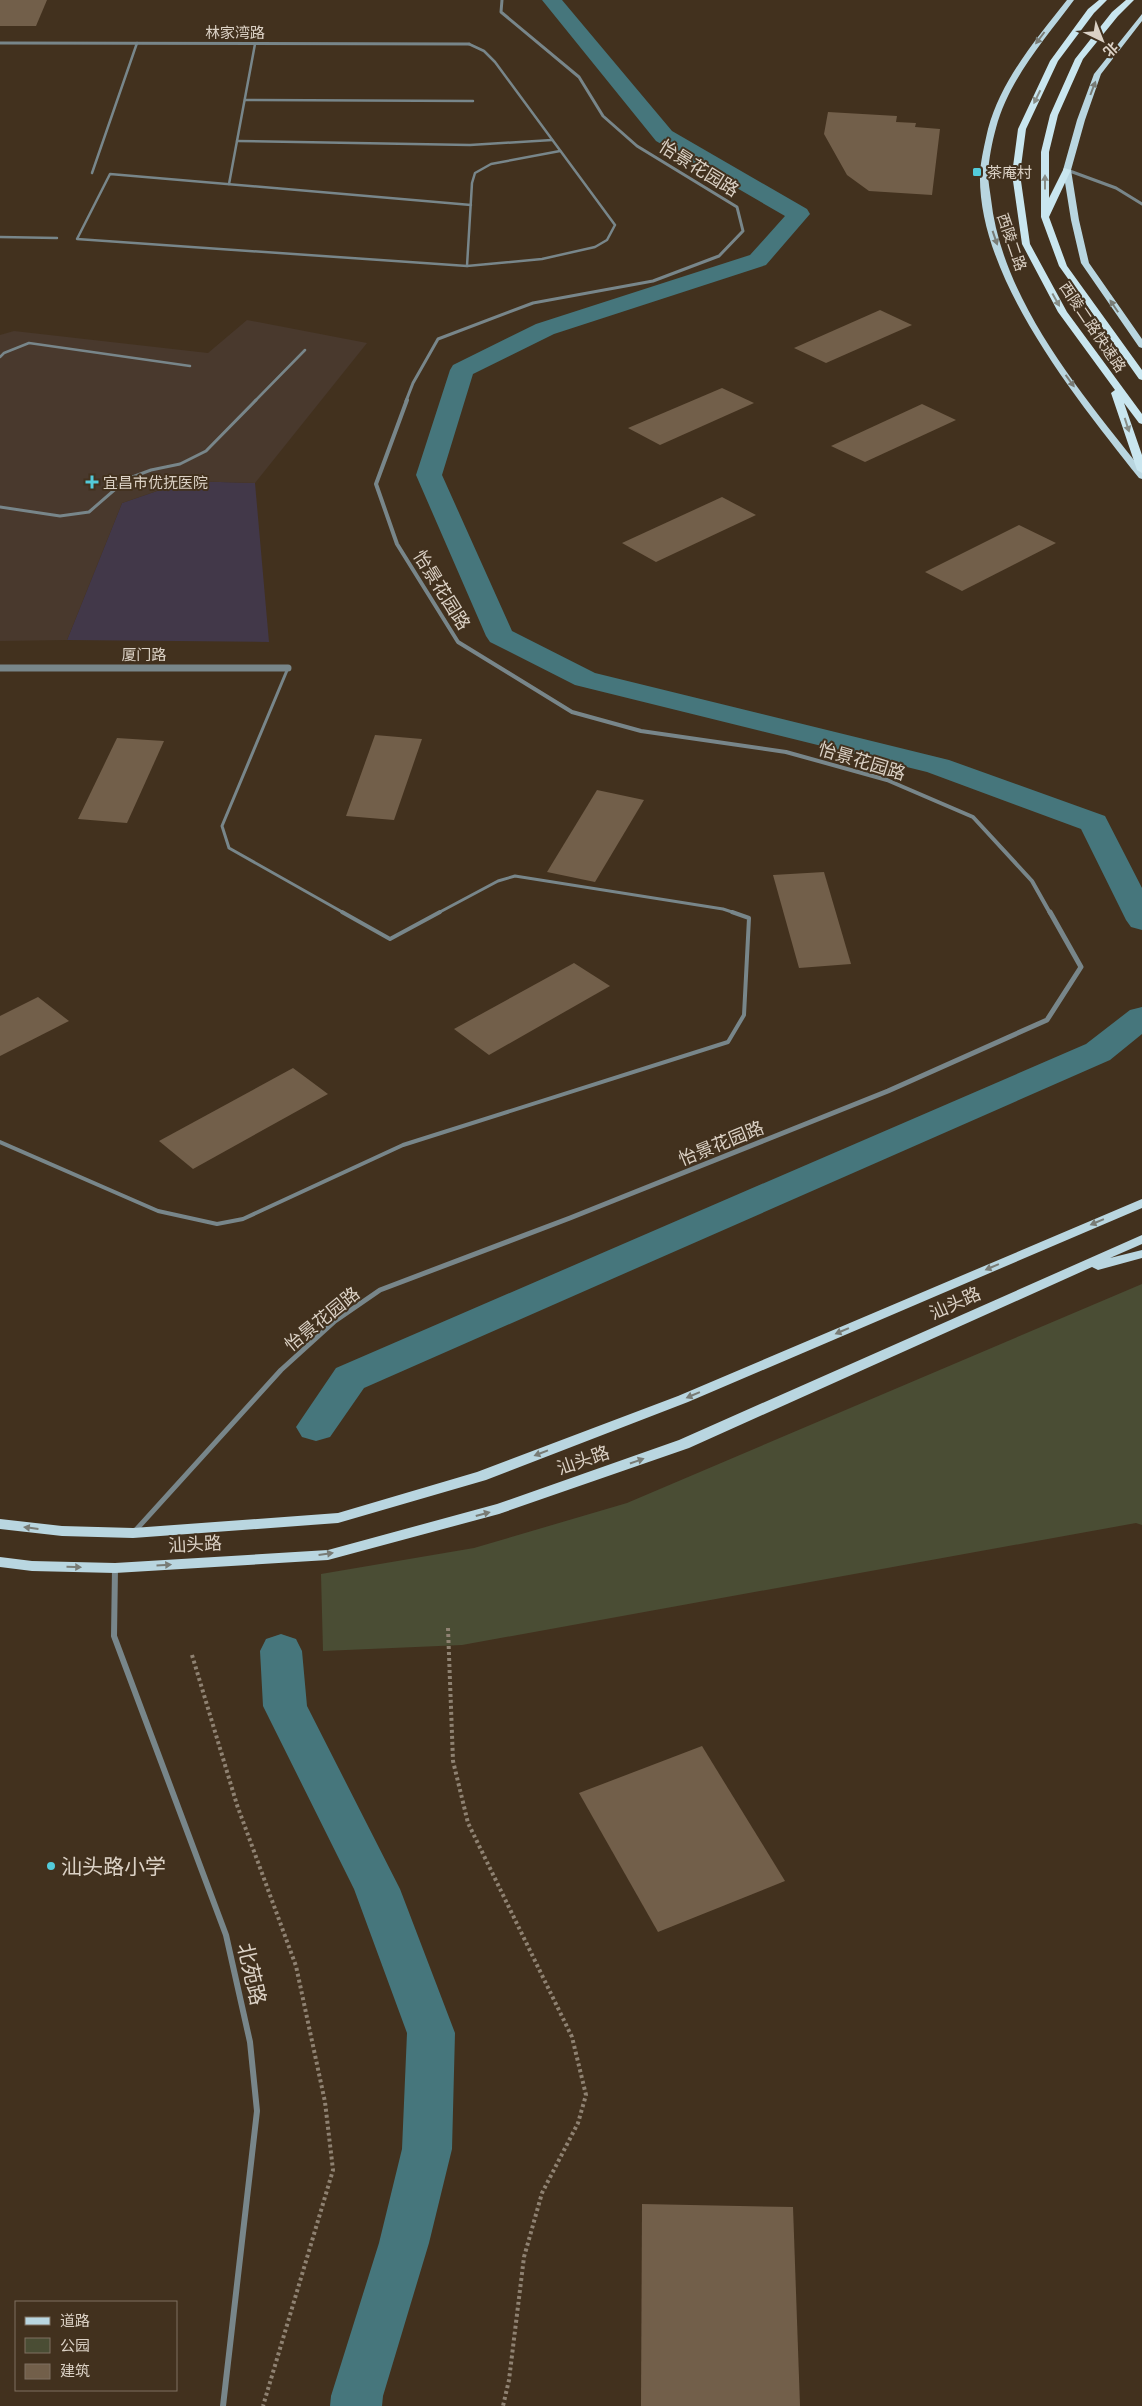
<svg xmlns="http://www.w3.org/2000/svg" width="1142" height="2406" viewBox="0 0 1142 2406" font-family="Merriweather,'Noto Sans SC',serif">
<style>
.commercial{fill:#423849}
.medical{fill:#49392d}
.green{fill:#4a4d34}
.lines{fill:none;stroke-linecap:round;stroke-linejoin:round}
.canal{fill:#46767c;fill-rule:evenodd}
.building{fill:#725f4a}
.path{stroke:#8f8272;stroke-width:4;stroke-dasharray:3 3;stroke-linecap:butt}
.service-far2{stroke:#78868a;stroke-width:2.5}
.service-far1{stroke:#78868a;stroke-width:3}
.service{stroke:#78868a;stroke-width:4}
.minor-far3{stroke:#78868a;stroke-width:3}
.minor-far2{stroke:#78868a;stroke-width:4}
.minor-far1{stroke:#78868a;stroke-width:5}
.minor{stroke:#78868a;stroke-width:6}
.tertiary{stroke:#78868a;stroke-width:7}
.primary{fill:#b9d6e0;fill-rule:evenodd}
.trunk{fill:#c9e6ef;fill-rule:evenodd}
.oneway{fill:#787b75}
.oneway2{fill:#868c86}
.poi-dot{fill:#53cbda;stroke:#42311e;stroke-width:2}
.labels{text-anchor:middle;dominant-baseline:central;stroke-width:4;stroke-linejoin:round;paint-order:stroke}
.far-street-label{font-size:15px;fill:#dbd1c5;stroke:#42311e}
.far-poi-label{font-size:15px;fill:#dbd1c5;stroke:#42311e;text-anchor:start}
.street-label{font-size:18px;fill:#dbd1c5;stroke:#42311e}
.near-poi-label{font-size:21px;fill:#dbd1c5;stroke:#42311e;text-anchor:start}
.near-street-label{font-size:21px;fill:#dbd1c5;stroke:#42311e}
</style>
<rect width="100%" height="100%" fill="#42311e"/>
<polygon class="commercial" points="186,481 255,483 269,642 67,640 122,503"/>
<polygon class="medical" points="247,320 367,343 255,483 186,481 122,503 67,640 0,641 0,335 14,331 208,353"/>
<polygon class="green" points="1142,1284 1142,1525 1136,1523 462,1645 323,1651 321,1574 474,1548 627,1503"/>
<g class="lines">
<g class="canal">
<polygon points="542,0 562,0 672,131 807,209 810,214 766,265 554,334 473,374 442,475 512,631 595,673 949,760 1105,816 1142,888 1142,930 1131,927 1126,920 1081,829 927,772 575,685 490,642 486,636 416,475 450,370 453,365 536,324 750,255 785,216 656,141"/>
<polygon points="1142,1007 1142,1034 1110,1060 364,1388 330,1437 316,1441 302,1437 296,1427 336,1368 1086,1044 1130,1010"/>
<polygon points="281,1634 296,1639 302,1651 307,1706 400,1889 455,2033 452,2149 429,2243 383,2396 382,2406 330,2406 331,2396 379,2243 402,2149 407,2033 354,1889 263,1706 260,1651 266,1639"/>
</g>
</g>
<g class="building">
<polygon points="0,0 47,0 36,26 0,26"/>
<polygon points="828,112 897,116 896,122 916,123 915,127 940,129 932,195 869,191 847,175 824,134"/>
<polygon points="880,310 912,325 826,363 794,348"/>
<polygon points="722,388 754,403 660,445 628,428"/>
<polygon points="922,404 956,420 865,462 831,446"/>
<polygon points="722,497 756,515 656,562 622,543"/>
<polygon points="1019,525 1056,543 962,591 925,572"/>
<polygon points="375,735 422,739 394,820 346,816"/>
<polygon points="117,738 164,741 127,823 78,819"/>
<polygon points="597,790 644,800 595,882 547,872"/>
<polygon points="824,872 851,964 799,968 773,875"/>
<polygon points="574,963 610,986 489,1055 454,1029"/>
<polygon points="38,997 69,1021 0,1056 0,1016"/>
<polygon points="293,1068 328,1094 193,1169 159,1141"/>
<polygon points="702,1746 785,1881 658,1932 579,1793"/>
<polygon points="642,2204 793,2207 800,2406 641,2406"/>
</g>
<g class="lines">
<g class="path">
<polyline points="448,1628 453,1761 468,1823 572,2037 586,2095 578,2123 542,2193 524,2257 509,2380 503,2406"/>
<polyline points="192,1655 237,1805 296,1966 325,2102 333,2170 263,2406"/>
</g>
<g class="service-far2">
<polyline points="469,44 484,51 495,62 615,225 607,240 595,247 542,259 467,266 77,239 110,174 471,205"/>
<polyline points="245,100 473,101"/>
<polyline points="237,141 470,145 552,140"/>
<polyline points="92,173 137,43"/>
<polyline points="229,184 255,44"/>
<polyline points="0,237 57,238"/>
<polyline points="467,266 472,183 475,173 491,164 560,151"/>
<polyline points="0,357 4,353 29,343 190,366"/>
<polyline points="255,401 305,350"/>
</g>
<g class="service-far1">
<polyline points="0,507 60,516 89,512 127,479 151,470 180,464 206,451 256,400"/>
<polyline points="288,668 222,826 229,848 344,913"/>
<polyline points="438,913 498,881 515,876 723,909 735,913"/>
</g>
<g class="service">
<polyline points="342,912 390,939 440,912"/>
<polyline points="0,1142 158,1211 217,1224 243,1219 403,1145 728,1042 744,1015 749,918 732,912"/>
</g>
<g class="minor-far3">
<polyline points="0,43 469,44"/>
<polyline points="1067,170 1116,188 1142,204"/>
<polyline points="406,401 413,383 438,339 533,303 653,281 719,256 743,231 737,207 637,146 603,116 579,77 501,12 502,0"/>
</g>
<polyline class="minor-far2" points="407,400 376,484 397,544 458,642 572,712 641,731 786,752 887,780 973,817 1032,881 1050,913"/>
<polyline class="minor-far1" points="134,1532 281,1370 335,1321 380,1290 570,1218 888,1091 1047,1020 1081,967 1050,912"/>
<polyline class="minor" points="115,1568 114,1636 226,1935 250,2042 257,2111 223,2406"/>
<polyline class="tertiary" points="0,668 288,668"/>
<g class="primary">
<path d="M1067,0H1074C1045,39 1009,79 996,128C992,142 989,159 988,173C988,181 990,191 991,199C1002,300 1081,393 1142,470V479L1139,478C1077,399 977,278 980,173C981,159 985,142 988,129C1001,80 1037,38 1067,0Z"/>
<polygon points="1142,14 1142,21 1101,74 1085,120 1071,170 1079,220 1089,263 1142,339 1142,348 1139,347 1081,263 1071,220 1063,170 1077,120 1094,74"/>
<polygon points="1142,1199 1142,1208 688,1402 486,1480 338,1523 133,1538 62,1536 0,1529 0,1519 62,1526 133,1528 338,1513 477,1472 678,1396"/>
<polygon points="1142,1235 1142,1244 1110,1258 1142,1250 1142,1258 1098,1270 1092,1267 689,1448 499,1514 328,1560 115,1573 32,1571 0,1567 0,1557 32,1561 115,1563 328,1550 497,1504 679,1440"/>
</g>
<g class="trunk">
<polygon points="1099,0 1107,0 1094,13 1058,61 1026,129 1020,174 1030,244 1067,312 1142,414 1142,424 1139,423 1124,403 1142,455 1142,473 1137,470 1111,393 1115,390 1058,312 1022,244 1012,174 1018,129 1050,61 1088,9"/>
<polygon points="1126,0 1134,0 1118,16 1083,59 1058,115 1049,152 1049,198 1064,168 1071,170 1049,217 1067,266 1142,370 1142,380 1139,379 1059,266 1041,217 1041,152 1050,115 1075,59 1112,12"/>
</g>
</g>
<defs><path id="oneway-solid" d="M-6-.8H1V-3.2L6.5 0L1 3.2V.8H-6Z" transform="scale(1.25)"/></defs>
<g class="oneway">
<use href="#oneway-solid" transform="translate(1040 38) rotate(127)"/>
<use href="#oneway-solid" transform="translate(1093 88) rotate(-69)"/>
<use href="#oneway-solid" transform="translate(995 238) rotate(71)"/>
<use href="#oneway-solid" transform="translate(1114 306) rotate(-124)"/>
<use href="#oneway-solid" transform="translate(1070 381) rotate(54)"/>
<use href="#oneway-solid" transform="translate(1097 1222) rotate(157)"/>
<use href="#oneway-solid" transform="translate(992 1267) rotate(157)"/>
<use href="#oneway-solid" transform="translate(842 1331) rotate(157)"/>
<use href="#oneway-solid" transform="translate(693 1395) rotate(157)"/>
<use href="#oneway-solid" transform="translate(541 1453) rotate(159)"/>
<use href="#oneway-solid" transform="translate(637 1461) rotate(-19)"/>
<use href="#oneway-solid" transform="translate(483 1514) rotate(-15)"/>
<use href="#oneway-solid" transform="translate(31 1528) rotate(-173)"/>
<use href="#oneway-solid" transform="translate(326 1554) rotate(-8)"/>
<use href="#oneway-solid" transform="translate(164 1565) rotate(-3)"/>
<use href="#oneway-solid" transform="translate(74 1567) rotate(1)"/>
</g>
<g class="oneway2">
<use href="#oneway-solid" transform="translate(1037 97) rotate(116)"/>
<use href="#oneway-solid" transform="translate(1045 182) rotate(-90)"/>
<use href="#oneway-solid" transform="translate(1056 300) rotate(61)"/>
<use href="#oneway-solid" transform="translate(1127 425) rotate(72)"/>
</g>
<g class="poi-dot">
<rect x="972" y="167" width="10" height="10" rx="2.5"/>
<path d="M89.5 474.5h5v5h5v5h-5v5h-5v-5h-5v-5h5z"/>
<circle cx="51" cy="1866" r="5"/>
</g>
<g class="labels">
<g class="far-street-label">
<text x="235" y="32">林家湾路</text>
<text transform="translate(1012 242) rotate(71)">西陵二路</text>
<text transform="translate(1093 327) rotate(56)">西陵二路快速路</text>
<text x="144" y="654">厦门路</text>
</g>
<g class="far-poi-label">
<text x="987" y="172">茶庵村</text>
<text x="103" y="482">宜昌市优抚医院</text>
</g>
<g class="street-label">
<text transform="translate(699 168) rotate(32)">怡景花园路</text>
<text transform="translate(442 590) rotate(58)">怡景花园路</text>
<text transform="translate(862 761) rotate(17)">怡景花园路</text>
<text transform="translate(721 1143) rotate(-22)">怡景花园路</text>
<text transform="translate(955 1303) rotate(-24)">汕头路</text>
<text transform="translate(322 1319) rotate(-39)">怡景花园路</text>
<text transform="translate(583 1460) rotate(-19)">汕头路</text>
<text transform="translate(195 1544) rotate(-3)">汕头路</text>
</g>
<g class="near-poi-label">
<text x="61" y="1866">汕头路小学</text>
</g>
<g class="near-street-label">
<text transform="translate(252 1974) rotate(77)">北苑路</text>
</g>
</g>
<rect x="15" y="2301" width="162" height="90" fill="#42311e" stroke="#7f7161"/>
<rect x="25" y="2317" width="25" height="8" fill="#b9d6e0" stroke="#7f7161"/>
<text x="60" y="2326" font-size="15" fill="#dbd1c5">道路</text>
<rect x="25" y="2338" width="25" height="15" fill="#4a4d34" stroke="#7f7161"/>
<text x="60" y="2351" font-size="15" fill="#dbd1c5">公园</text>
<rect x="25" y="2364" width="25" height="15" fill="#725f4a" stroke="#7f7161"/>
<text x="60" y="2376" font-size="15" fill="#dbd1c5">建筑</text>
<g transform="translate(1102 40) rotate(137)" stroke="#42311e" stroke-width="4" paint-order="stroke">
<path d="M0-4L9 19L0 12L-9 19Z" fill="#dbd1c5"/>
<text y="-8" font-size="14" font-weight="bold" text-anchor="middle" fill="#dbd1c5">北</text>
</g>
</svg>
